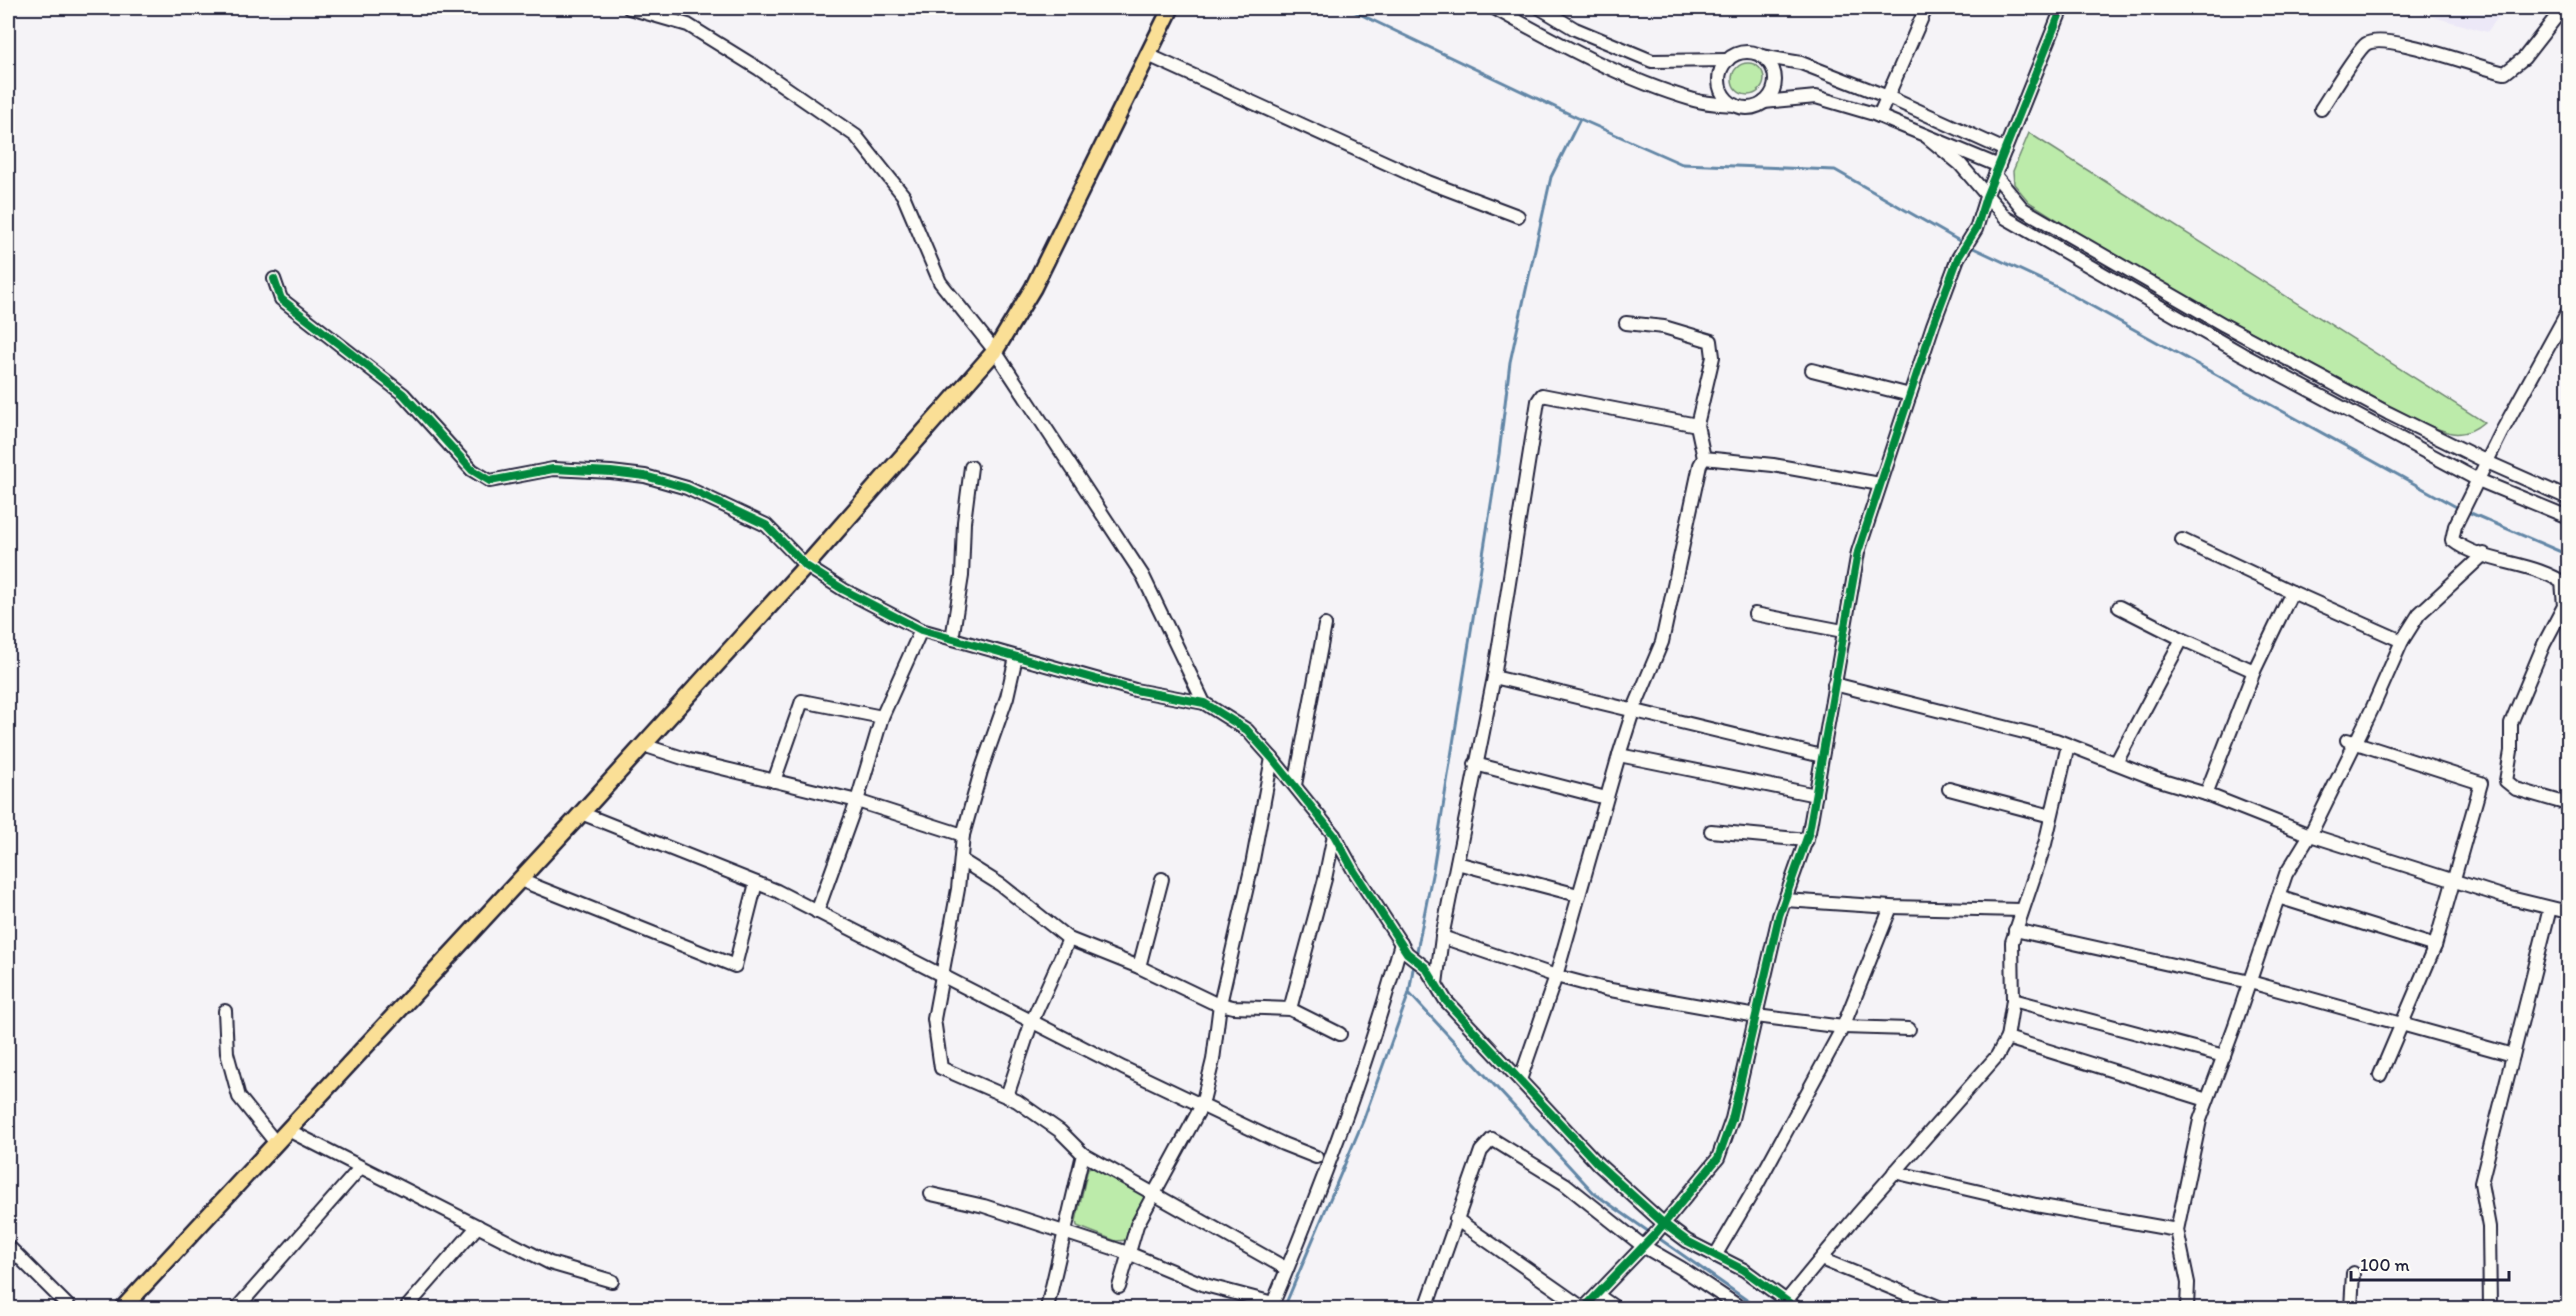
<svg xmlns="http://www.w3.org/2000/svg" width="2576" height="1316" viewBox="0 0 2576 1316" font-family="Itim,sans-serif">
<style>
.built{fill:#ece8f7}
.green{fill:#bcebaa;stroke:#6f8672;stroke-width:1.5}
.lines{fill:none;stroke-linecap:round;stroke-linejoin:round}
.stream{stroke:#6286a6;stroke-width:3}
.minor-casing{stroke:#22223b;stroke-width:16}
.major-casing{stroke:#22223b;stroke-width:20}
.minor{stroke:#fdfcf7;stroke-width:12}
.major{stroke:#fadf96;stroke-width:15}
.cycleway-casing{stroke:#fdfcf7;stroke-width:11}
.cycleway{stroke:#00873e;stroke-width:8}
</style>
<rect width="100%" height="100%" fill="#f5f3f7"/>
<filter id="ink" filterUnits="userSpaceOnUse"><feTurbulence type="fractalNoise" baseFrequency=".0167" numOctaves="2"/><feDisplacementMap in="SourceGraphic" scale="12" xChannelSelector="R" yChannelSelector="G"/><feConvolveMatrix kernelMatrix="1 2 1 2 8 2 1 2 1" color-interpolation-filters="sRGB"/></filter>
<g filter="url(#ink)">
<polygon class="built" points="2402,8 2505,8 2487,32"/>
<g class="green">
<circle cx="1748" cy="79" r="16"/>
<path d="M2029,133L2484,422C2461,442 2446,432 2420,422L2143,274L2029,202L2014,184L2013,171Z"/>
<polygon points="1094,1166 1146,1193 1128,1240 1116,1241 1077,1226 1076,1221 1088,1168"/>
</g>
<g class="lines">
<g class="stream">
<polyline points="1347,8 1580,119 1682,164 1835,170 1963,243"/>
<polyline points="1969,246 2057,287 2460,509"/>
<polyline points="2466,511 2568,555"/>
<polyline points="1416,956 1433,870 1499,454 1510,362 1551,177 1580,119"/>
<polyline points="1409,993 1595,1194 1652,1234"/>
<polyline points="1657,1237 1758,1308"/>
<polyline points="1284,1308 1363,1121 1409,993 1414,963"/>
</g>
<defs>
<g id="minor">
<polyline points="629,8 688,25 759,69 856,136 903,195 940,282 995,351 1143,576 1204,703"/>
<path d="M1494,8C1557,43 1624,80 1694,100C1707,104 1721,104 1735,105"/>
<polyline points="1540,8 1575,29 1652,61 1728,60"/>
<circle cx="1747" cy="80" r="28"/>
<polyline points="1148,55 1428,182 1518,216"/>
<polyline points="1761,56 1801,63 1888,97 2005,150"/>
<polyline points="1764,102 1816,97 1874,114 1999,166"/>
<path d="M2321,109C2329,97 2358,49 2366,44C2386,31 2477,68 2505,73L2524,58L2563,8"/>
<polyline points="1879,116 1926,8"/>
<polyline points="1926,136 1960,164 2006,218 2242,354 2478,480 2568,517"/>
<polyline points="1995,175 2023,209 2224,325 2388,413 2487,462 2568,498"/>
<polyline points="274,279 281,299 403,394 472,470 490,481 553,469 611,472 645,476 687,488 766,525 806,566 844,590 921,630 1135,690 1204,703 1247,730 1272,758 1334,835 1354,871 1407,953 1426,968 1446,1001 1598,1164 1663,1223 1687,1241 1744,1270 1796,1308"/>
<path d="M2568,311L2501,433L2455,526L2452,540C2484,565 2534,560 2568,586"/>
<polyline points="1812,370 1910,395"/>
<polyline points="1697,425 1542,395 1538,401 1494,677 1822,756"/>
<polyline points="1704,458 1773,465 1880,484"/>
<polyline points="2182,540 2292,592 2254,671 2206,794"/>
<polyline points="2562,581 2564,606 2544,644 2511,723 2511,751 2506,781 2516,789 2568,804"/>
<polyline points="2292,592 2402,641 2419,614 2484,554"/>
<polyline points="2119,607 2182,639 2254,671"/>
<polyline points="1755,614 1843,631"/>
<polyline points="952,639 962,576 964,522 971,467"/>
<polyline points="1016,657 1007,697 981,771 963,835 958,889 934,1019 941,1068 1017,1101 1060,1131 1083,1154 1287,1269"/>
<polyline points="1834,684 2056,740 2156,779 2206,794 2310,835 2502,896 2568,912"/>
<polyline points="2347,740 2481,783 2435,946 2380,1075"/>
<polyline points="643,745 689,760 857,801 963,835"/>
<polyline points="1619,755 1816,795"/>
<polyline points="2116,763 2182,639"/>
<polyline points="1475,764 1606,798"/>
<polyline points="774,781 802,701 882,717"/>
<polyline points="1295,785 1325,625"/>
<polyline points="1949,789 2051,816"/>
<polyline points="581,813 777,891 1123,1068 1283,1144 1316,1157"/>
<polyline points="1711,831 1807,840"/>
<polyline points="961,860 1001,885 1069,939 1139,967 1212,1002 1233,1007 1290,1009 1340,1034"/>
<polyline points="1457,863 1578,895"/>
<polyline points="520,880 735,966 756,883"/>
<polyline points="2278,897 2435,946"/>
<polyline points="1785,900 1891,907 2021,910"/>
<polyline points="817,912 857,801 882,717 921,630"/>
<polyline points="2015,930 2250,982 2513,1055"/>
<polyline points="1442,937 1556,976 1605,989 1756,1016 1843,1027 1909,1029"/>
<polyline points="1139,967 1162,879"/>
<polyline points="1436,984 1442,937 1494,677"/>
<polyline points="2013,1000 2224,1056"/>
<polyline points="1290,1009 1325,879 1334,835"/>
<polyline points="225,1011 227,1053 239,1097 276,1143"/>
<polyline points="2007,1038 2207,1100"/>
<polyline points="1520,1080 1556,976 1619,755 1633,711 1662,642 1700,465 1704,458 1697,425 1713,357 1711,341 1664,327 1626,323"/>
<polyline points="1007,1096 1032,1021 1069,939"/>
<polyline points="288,1130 550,1263 612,1281"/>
<polyline points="1894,1172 2036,1205 2177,1230"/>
<polyline points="931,1194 984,1206 1128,1253 1205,1285 1273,1303"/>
<polyline points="1456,1219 1583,1308"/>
<polyline points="8,1246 70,1308"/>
<polyline points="1715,1256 1758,1183 1843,1027 1891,907"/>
<polyline points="1821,1259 1941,1308"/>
<polyline points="1119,1287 1137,1225 1202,1105 1213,1060 1220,1004 1252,865 1272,758"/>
<polyline points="1597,1295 1616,1308"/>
<polyline points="1786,1301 1857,1215 1997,1056 2007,1038 2013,1000 2012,942 2045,844 2068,745"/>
<polyline points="237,1308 360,1168"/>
<polyline points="406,1308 478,1226"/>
<polyline points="1047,1308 1083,1154"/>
<path d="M1271,1308C1321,1189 1367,1068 1401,943"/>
<polyline points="1426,1308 1481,1151 1492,1139 1565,1184 1643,1246 1681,1268 1741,1308"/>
<polyline points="1584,1308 1656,1233 1718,1158 1732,1119 1779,916 1809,832 1858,552 1933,325 1958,258 1976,229 1986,197 2062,8"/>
<polyline points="2187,1308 2188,1283 2177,1230 2200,1120 2235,1025 2286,874 2310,835 2372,709 2402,641"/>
<polyline points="2351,1308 2353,1273"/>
<polyline points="2490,1308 2489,1227 2481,1183 2550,908"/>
</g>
<polyline id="major" points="123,1308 577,818 806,566 995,351 1033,288 1171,8"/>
</defs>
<use href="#minor" class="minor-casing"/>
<use href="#major" class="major-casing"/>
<use href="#minor" class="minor"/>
<use href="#major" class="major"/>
<defs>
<g id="cycleway">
<polyline points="274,279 281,299 403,394 472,470 490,481 553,469 611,472 645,476 687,488 766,525 806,566 844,590 921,630 1135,690 1204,703 1247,730 1272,758 1334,835 1354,871 1407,953 1426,968 1446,1001 1598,1164 1663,1223 1687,1241 1744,1270 1796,1308"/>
<polyline points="1584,1308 1656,1233 1718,1158 1732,1119 1779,916 1809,832 1858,552 1933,325 1958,258 1976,229 1986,197 2062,8"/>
</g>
</defs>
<use href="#cycleway" class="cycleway-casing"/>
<use href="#cycleway" class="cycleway"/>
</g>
</g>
<rect width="2576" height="1316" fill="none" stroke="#fdfcf7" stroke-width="30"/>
<rect x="15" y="15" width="2546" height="1286" fill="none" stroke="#22223b" stroke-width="2" filter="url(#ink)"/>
<path d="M2351 1271v9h158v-9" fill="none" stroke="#22223b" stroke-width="3"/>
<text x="2360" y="1271" font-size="18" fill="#22223b" stroke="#fdfcf7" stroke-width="4.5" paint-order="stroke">100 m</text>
</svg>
